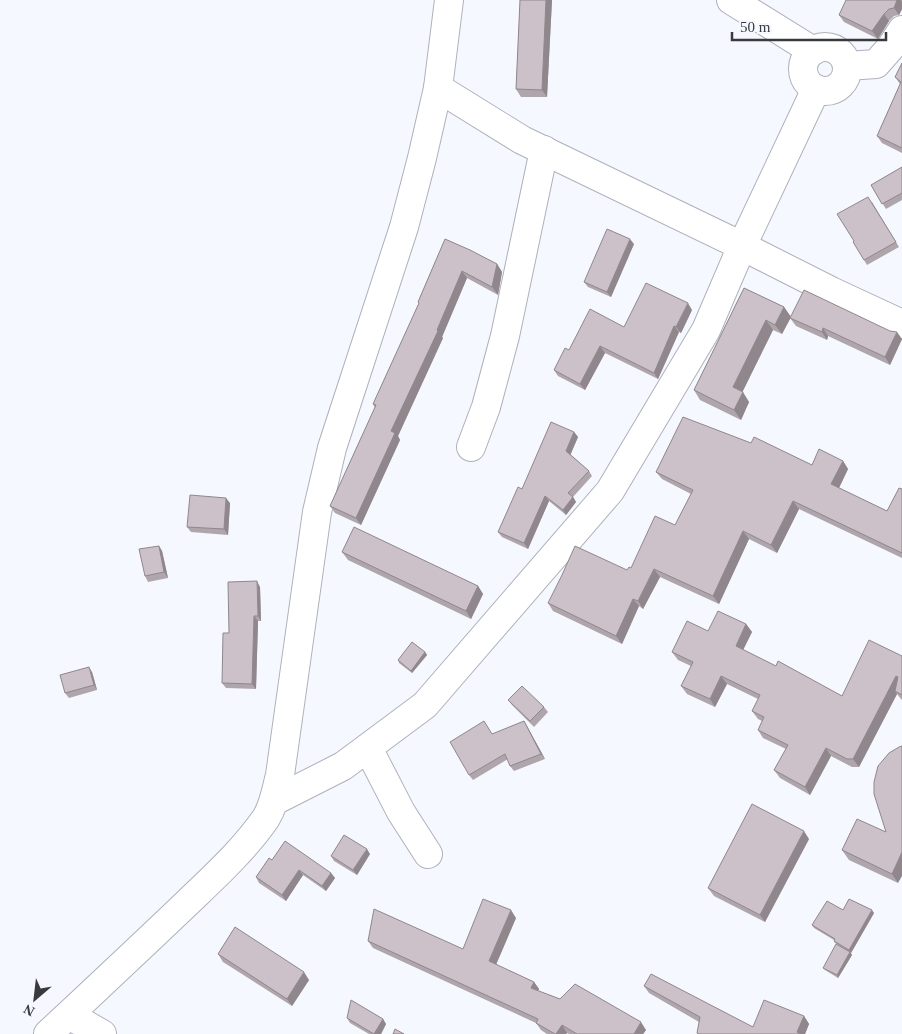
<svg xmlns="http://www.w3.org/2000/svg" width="902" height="1034" viewBox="0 0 902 1034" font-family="'Times New Roman',serif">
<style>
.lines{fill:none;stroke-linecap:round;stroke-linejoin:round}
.minor-casing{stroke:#adb1bb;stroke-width:30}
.minor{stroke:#fff;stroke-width:28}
.wall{fill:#afa6ac}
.shaded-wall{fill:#8f878c}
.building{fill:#ccc1c8;stroke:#8f878c}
</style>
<rect width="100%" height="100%" fill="#f6f8ff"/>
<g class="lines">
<defs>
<g id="minor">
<polyline points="731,0 813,51"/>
<circle cx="825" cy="69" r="22"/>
<polyline points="847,66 876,64 891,47 902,30"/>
<polyline points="816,89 742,246 831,291 902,324"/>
<polyline points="471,447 486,407 505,336 544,150"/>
<polyline points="368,748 401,812 428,854"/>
<polyline points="274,801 343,766 425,705 610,491 706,330 742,246 522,140 438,88"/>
<polyline points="69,1015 102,1034"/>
<path d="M48,1034C94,991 140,948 186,904C214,877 244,850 266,818C274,805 276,790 280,775L317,512L332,448L404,227L422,158L438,88L449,0"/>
</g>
</defs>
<use href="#minor" class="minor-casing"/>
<use href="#minor" class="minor"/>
</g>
<g class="wall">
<polygon points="520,0 552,0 547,97 521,97 516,89"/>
<polygon points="846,0 902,0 902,9 899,15 894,16 889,21 878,39 844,22 839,15"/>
<polygon points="902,63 902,153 882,143 877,136 900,84 895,77"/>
<polygon points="902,167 902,200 886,209 871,185"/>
<polygon points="872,202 899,247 867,265 864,260 854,241"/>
<polygon points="445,239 497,264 502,272 498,295 467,278 442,337 443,338 398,436 400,440 361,525 335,513 330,506 375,408 373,404 419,304 418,302"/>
<polygon points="634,244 611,297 588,287 584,282"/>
<polygon points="744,288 784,307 791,317 782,334 773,330 742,392 749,402 741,420 700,400 694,390"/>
<polygon points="692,310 681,333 679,332 658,379 605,353 585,390 558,376 554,370 569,350 624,327"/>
<polygon points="790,318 902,339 890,365 828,336 827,340 796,326"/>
<polygon points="574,432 578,437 570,454 589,471 592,476 573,497 576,502 566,515 549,501 528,549 502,537 498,532 522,489"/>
<polygon points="751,443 812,465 843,461 848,469 839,488 887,511 902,489 902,558 799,509 777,553 749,539 719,604 660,577 643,609 639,606 622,644 553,611 548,603 631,568 675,525 691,494 662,479 656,472"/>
<polygon points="230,503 228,535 191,532 187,527"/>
<polygon points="159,546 162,551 168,578 148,582 145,576"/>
<polygon points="342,552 478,586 483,594 471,619 348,560"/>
<polygon points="260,587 261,621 258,621 256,689 226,688 222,683"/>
<polygon points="746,624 752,632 743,650 776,666 842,696 902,656 902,700 901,699 897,694 859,767 852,767 831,756 810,795 780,778 774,770 786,749 763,738 758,730 762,721 758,719 752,711 758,699 727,684 715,707 687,694 681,686 691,666 678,660 672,652 708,631"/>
<polygon points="425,652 427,655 412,673 399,663 398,660"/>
<polygon points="92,672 97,690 69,698 65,693"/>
<polygon points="508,700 544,707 548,712 534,727 512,705"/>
<polygon points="524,721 545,759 514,771 510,766 508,759 473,780 469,775 493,734"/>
<polygon points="886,832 898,883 849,860 842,850"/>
<polygon points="809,839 765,922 714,896 708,888"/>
<polygon points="370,854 357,875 334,861 331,856"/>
<polygon points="272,860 331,873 335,878 326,891 303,875 286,901 259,883 256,877"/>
<polygon points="843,910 874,913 851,953 835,943 834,941 834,940 814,928 812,925"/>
<polygon points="516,918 496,965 534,982 539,989 538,991 646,1030 643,1034 569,1034 567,1033 566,1034 547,1034 541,1030 536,1023 373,948 368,941 463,949"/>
<polygon points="850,952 852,955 838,978 825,970 823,968"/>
<polygon points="218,954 309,980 292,1006 223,962"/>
<polygon points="644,986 753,1027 804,1016 809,1024 805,1034 698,1034 697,1033 699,1022 649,993"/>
<polygon points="347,1018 383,1019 386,1024 381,1034 369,1034 350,1023"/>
</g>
<g class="shaded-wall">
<polygon points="546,0 552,0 547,97 542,90"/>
<polygon points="897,0 901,0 902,2 902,9 899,15 894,8"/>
<polygon points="884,14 889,21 878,39 872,31"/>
<polygon points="630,239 634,244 611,297 607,292"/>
<polygon points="497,264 502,272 498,295 492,287"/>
<polygon points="462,271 467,278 442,337 443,338 398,436 400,440 361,525 356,518 391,431 437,330"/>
<polygon points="688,303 692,310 681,333 676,327"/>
<polygon points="784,307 791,317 782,334 775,325"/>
<polygon points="766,320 773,330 740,397 733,387"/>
<polygon points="674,326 679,332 658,379 654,373"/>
<polygon points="823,328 828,336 827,340 822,332"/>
<polygon points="897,332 902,339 890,365 885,357"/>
<polygon points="600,346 605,353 585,390 580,384"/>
<polygon points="743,392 749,402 741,420 734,410"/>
<polygon points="574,432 578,437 570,456 566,451"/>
<polygon points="843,461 848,469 837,492 831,484"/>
<polygon points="545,496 549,501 528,549 524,543"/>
<polygon points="573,497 576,502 566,515 563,510"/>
<polygon points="226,498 230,503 228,535 224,529"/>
<polygon points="793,501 799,509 777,553 771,545"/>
<polygon points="743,531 749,539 719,604 713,596"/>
<polygon points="159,546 162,551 168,578 164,572"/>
<polygon points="654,569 660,577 643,609 638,601"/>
<polygon points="257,581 260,587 261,621 258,616"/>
<polygon points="478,586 483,594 471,619 466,611"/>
<polygon points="633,599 639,606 622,644 616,636"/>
<polygon points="254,616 258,621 256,689 252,684"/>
<polygon points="746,624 752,632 741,654 736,646"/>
<polygon points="425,652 427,655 412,673 411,671"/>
<polygon points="89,667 92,672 97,690 94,685"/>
<polygon points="721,676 727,684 715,707 710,699"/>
<polygon points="896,676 902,684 895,691 897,694 859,767 853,759"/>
<polygon points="524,721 527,726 545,759 541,754"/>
<polygon points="826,748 831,756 810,795 805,787"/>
<polygon points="804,831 809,839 765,922 760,915"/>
<polygon points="367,849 370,854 357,875 353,870"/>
<polygon points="902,852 902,876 898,883 892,874"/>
<polygon points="299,870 303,875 286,901 282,895"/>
<polygon points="331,873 335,878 326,891 322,886"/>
<polygon points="511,910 516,918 494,969 489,961"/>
<polygon points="872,910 874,913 851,953 849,950"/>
<polygon points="850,952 852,955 838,978 837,975"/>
<polygon points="304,972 309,980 292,1006 287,999"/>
<polygon points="534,982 539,989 536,995 531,988"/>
<polygon points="804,1016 809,1024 805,1034 798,1034 797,1032"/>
<polygon points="383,1019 386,1024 381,1034 374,1034"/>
<polygon points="641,1022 646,1030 643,1034 634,1034"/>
<polygon points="562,1025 567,1033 566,1034 556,1034"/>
</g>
<g class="building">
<polygon points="520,0 546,0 542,90 516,89"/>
<polygon points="846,0 897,0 894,8 889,9 884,14 872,31 839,15"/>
<polygon points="902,63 902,148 877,136 901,82 895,77"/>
<polygon points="902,167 902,193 882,204 871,185"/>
<polygon points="868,197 896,242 864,260 853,242 854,241 837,214"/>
<polygon points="607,229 630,239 607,292 584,282"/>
<polygon points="445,239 470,250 497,264 492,287 462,271 437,330 438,331 391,431 395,433 356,518 330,506 376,405 373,404 419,303 418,302"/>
<polygon points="646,283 688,303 676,327 674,326 654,373 600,346 580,384 554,370 565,348 569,350 590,309 624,327"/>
<polygon points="744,288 784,307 775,325 766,320 733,387 743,392 734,410 694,390"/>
<polygon points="804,290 890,331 897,332 885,357 823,328 822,332 790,318"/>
<polygon points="683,417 751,443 754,437 812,465 819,449 843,461 831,484 887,511 899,488 902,489 902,553 793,501 771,545 743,531 713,596 654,569 638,601 633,599 616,636 548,603 562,575 575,546 627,570 629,567 631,568 655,516 675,525 693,490 656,472"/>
<polygon points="551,422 574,432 566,451 589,471 568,493 573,497 563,510 545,496 524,543 498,532 518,487 522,489"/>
<polygon points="190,495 226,498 224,529 187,527"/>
<polygon points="354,527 478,586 466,611 342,552"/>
<polygon points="159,546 164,572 145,576 139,549"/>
<polygon points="257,581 258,616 254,616 252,684 222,683 223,633 229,633 228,582"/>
<polygon points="718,611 746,624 736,646 776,666 778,661 842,696 869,640 902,656 902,695 895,691 898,677 896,676 853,759 847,759 826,748 805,787 774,770 788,745 758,730 764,717 752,711 760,695 721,676 710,699 681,686 693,662 672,652 687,621 708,631"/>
<polygon points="412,642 425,652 411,671 398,660"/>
<polygon points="89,667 94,685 65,693 60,675"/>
<polygon points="522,686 544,707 530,721 508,700"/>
<polygon points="484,721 492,734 524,721 541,754 510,766 505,754 469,775 450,742"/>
<polygon points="902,746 902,852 892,874 842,850 857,819 886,832 874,794 874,782 878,766 889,753 899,747"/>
<polygon points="752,804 804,831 760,915 708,888"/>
<polygon points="344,835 367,849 353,870 331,856"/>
<polygon points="285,841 331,873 322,886 299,870 282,895 256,877 269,858 272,860"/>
<polygon points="483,899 511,910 489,961 534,982 531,988 560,999 575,984 641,1022 634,1034 577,1034 562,1025 556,1034 555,1034 536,1023 538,1019 368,941 374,909 463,949"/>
<polygon points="849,899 872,910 849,950 834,941 835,939 812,925 827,901 843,910"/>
<polygon points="235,927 304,972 287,999 218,954"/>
<polygon points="836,944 850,952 837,975 823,968"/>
<polygon points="651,974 753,1027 764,1000 804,1016 797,1032 800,1034 699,1034 697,1033 700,1017 644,986"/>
<polygon points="351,1000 383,1019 374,1034 347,1018"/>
<polygon points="395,1029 404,1034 393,1034"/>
</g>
<g transform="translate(35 999) rotate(208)" stroke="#f6f8ff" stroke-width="4" paint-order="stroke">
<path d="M0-4L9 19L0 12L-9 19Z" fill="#383a3e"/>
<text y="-8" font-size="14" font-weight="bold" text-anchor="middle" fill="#383a3e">N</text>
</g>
<path d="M732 32v8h154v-8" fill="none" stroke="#383a3e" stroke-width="2.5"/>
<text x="740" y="32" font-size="15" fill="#383a3e" stroke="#f6f8ff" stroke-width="4" paint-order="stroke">50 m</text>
</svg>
